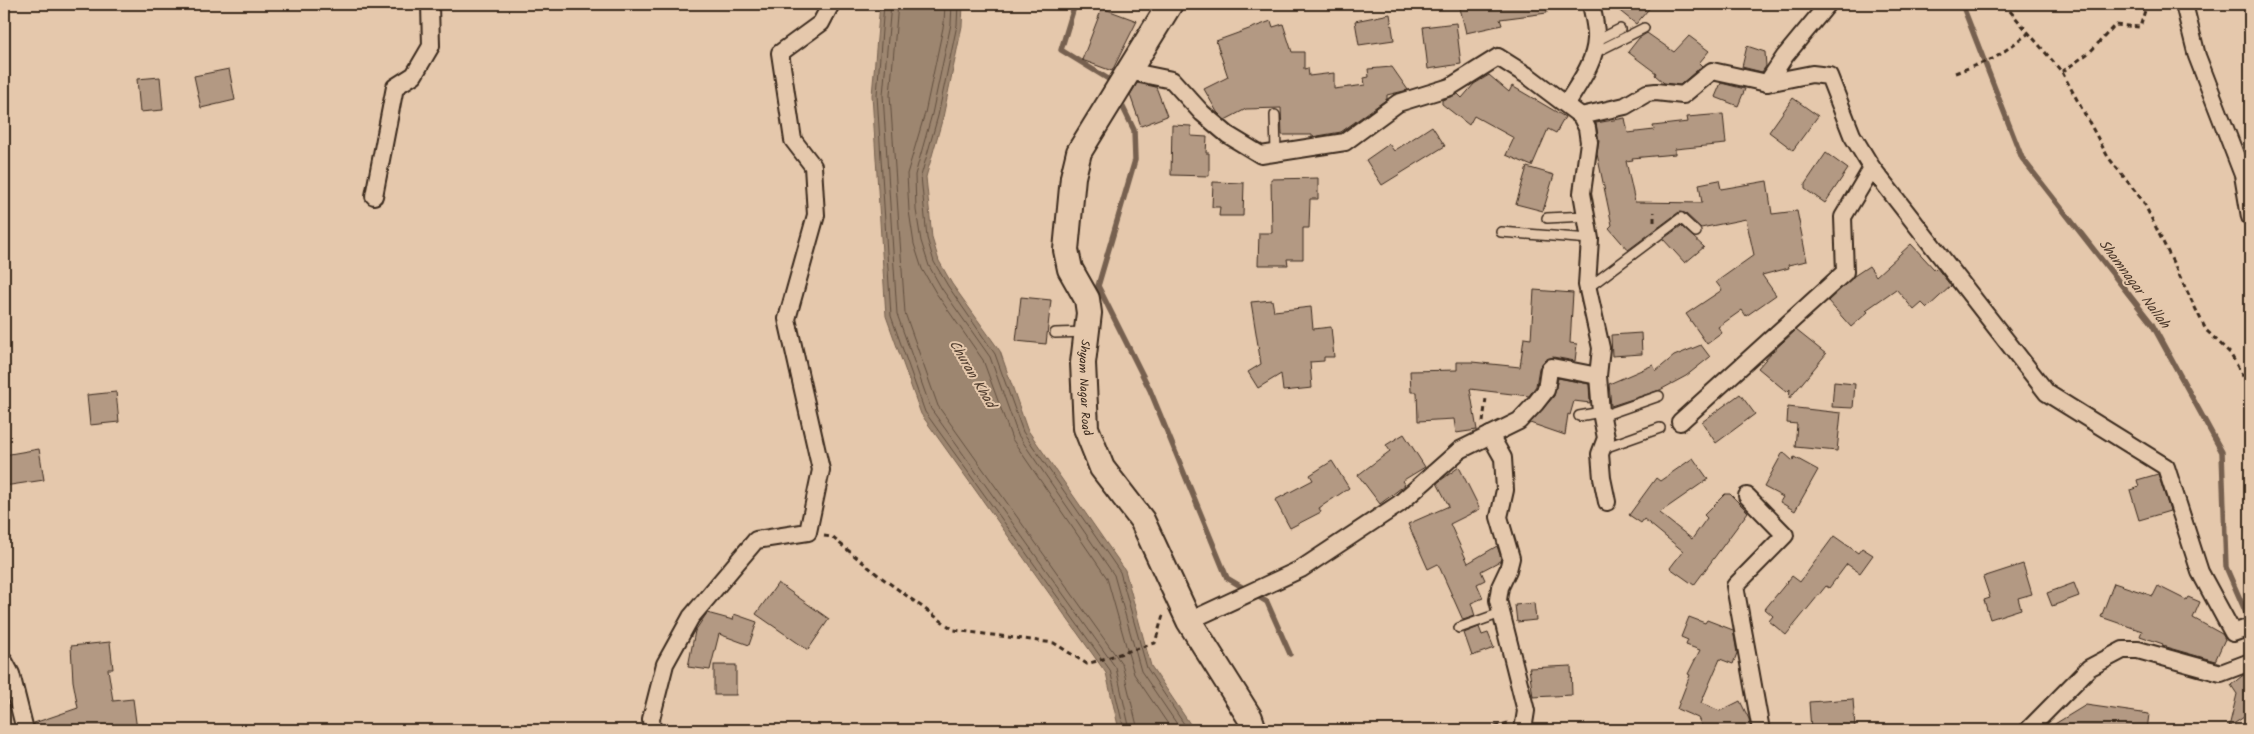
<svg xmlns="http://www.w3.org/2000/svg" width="2254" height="734" viewBox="0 0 2254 734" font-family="Kalam,sans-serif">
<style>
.water{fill:#9d8670;stroke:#76614f}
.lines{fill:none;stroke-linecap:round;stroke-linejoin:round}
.shore{stroke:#624f3f;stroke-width:1}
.stream{stroke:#76614f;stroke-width:5.5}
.building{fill:#b39983;stroke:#3b2a1e}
.lane-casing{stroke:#3b2a1e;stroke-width:12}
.street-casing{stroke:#3b2a1e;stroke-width:20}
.secondary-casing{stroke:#3b2a1e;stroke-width:28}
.path{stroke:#3b2a1e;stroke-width:3;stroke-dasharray:5 4;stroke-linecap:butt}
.lane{stroke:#e5c8ac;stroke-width:9}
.street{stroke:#e5c8ac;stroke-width:16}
.secondary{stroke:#e5c8ac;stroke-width:24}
.labels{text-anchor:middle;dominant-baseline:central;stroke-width:4;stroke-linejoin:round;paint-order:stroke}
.street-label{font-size:12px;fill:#3b2a1e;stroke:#e5c8ac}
.water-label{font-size:14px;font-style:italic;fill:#4f3c2e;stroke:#e5c8ac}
</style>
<rect width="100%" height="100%" fill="#e5c8ac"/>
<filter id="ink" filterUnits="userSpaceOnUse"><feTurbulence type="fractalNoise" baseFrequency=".02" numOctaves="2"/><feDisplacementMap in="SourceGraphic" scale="10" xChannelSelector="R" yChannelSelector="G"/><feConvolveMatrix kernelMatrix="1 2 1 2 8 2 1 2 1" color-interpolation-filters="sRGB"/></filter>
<g filter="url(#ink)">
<polygon class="water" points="880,4 963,4 962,26 943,117 926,177 932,238 939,261 952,284 1000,351 1027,429 1125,570 1151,666 1194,730 1119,730 1106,673 921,414 886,316 872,95"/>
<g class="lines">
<g class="shore">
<polyline points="884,4 877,95 891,316 925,412 1110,670 1124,730"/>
<polyline points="891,4 883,95 897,314 931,409 1116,668 1130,730"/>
<polyline points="898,4 890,95 905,313 938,406 1122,664 1138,730"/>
<polyline points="945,4 944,23 925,113 907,174 909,211 914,244 922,269 936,293 983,360 1012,439 1107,578 1134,674 1172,730"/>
<polyline points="952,4 951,24 932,114 915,175 916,210 921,241 929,266 942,289 990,357 1018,435 1114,575 1141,671 1181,730"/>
<polyline points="958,4 957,25 938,116 921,176 927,238 934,262 948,286 995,354 1023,432 1120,572 1147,668 1188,730"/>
</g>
<g class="stream">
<polyline points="1075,4 1061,50 1110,80 1113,87"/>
<polyline points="1962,4 2022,158 2152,324 2222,452 2226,567 2250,622"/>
<polyline points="1119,99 1134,130 1135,160 1098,286 1150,390 1227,578 1267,602 1290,654"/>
</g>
</g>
<g class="building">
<polygon points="1479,4 1546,4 1547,13 1500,19 1502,25 1466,33 1460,8"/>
<polygon points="1611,4 1653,4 1636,24"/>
<polygon points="1102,8 1137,21 1112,71 1082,60"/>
<polygon points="1390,14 1394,40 1359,45 1355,21"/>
<polygon points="1271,21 1273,27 1283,24 1292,52 1304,52 1304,69 1308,68 1309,76 1334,73 1334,89 1365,85 1364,78 1369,77 1368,69 1392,67 1408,90 1387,95 1387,99 1341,132 1312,137 1312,135 1282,135 1281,108 1246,109 1225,120 1217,112 1204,89 1228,77 1216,41"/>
<polygon points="1456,23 1461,64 1428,69 1423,27"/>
<polygon points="1647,33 1674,52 1689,36 1709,51 1699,63 1702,66 1680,85 1664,83 1655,75 1656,73 1628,52 1639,38"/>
<polygon points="1747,46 1765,52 1766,66 1762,72 1742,67"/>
<polygon points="229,69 235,100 201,108 194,76"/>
<polygon points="1489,75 1509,92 1512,86 1565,117 1556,133 1548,129 1532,166 1506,155 1514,138 1474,116 1469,125 1442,104 1442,100 1458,94 1462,98 1474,84"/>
<polygon points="160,77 163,110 140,112 137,79"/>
<polygon points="1137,83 1156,87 1167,116 1141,126 1130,95"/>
<polygon points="1721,83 1745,89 1738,106 1715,97"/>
<polygon points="1793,98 1818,116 1793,150 1769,132"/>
<polygon points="1723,114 1726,144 1675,149 1675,154 1632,158 1633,160 1626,161 1635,202 1702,203 1699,184 1719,180 1721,189 1767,181 1772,214 1797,211 1807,261 1788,265 1789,268 1762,275 1776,295 1746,316 1742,310 1718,327 1722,333 1707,344 1686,314 1722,290 1716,282 1754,255 1746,219 1701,228 1685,213 1679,212 1628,250 1609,228 1612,225 1597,154 1599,141 1596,123 1625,118 1628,133 1654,130 1653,126 1688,122 1687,117"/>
<polygon points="1172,125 1191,126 1191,136 1207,137 1206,153 1209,153 1209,176 1171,175"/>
<polygon points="1432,126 1445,146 1382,185 1366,160 1389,144 1394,151"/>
<polygon points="1826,153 1848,169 1825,203 1805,189 1805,184"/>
<polygon points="1527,167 1554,175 1543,211 1516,204"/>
<polygon points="1318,178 1318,199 1310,199 1309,228 1303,228 1303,259 1287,259 1288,265 1258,265 1259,233 1272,233 1271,179"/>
<polygon points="1213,182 1244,183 1243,216 1219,216 1220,207 1212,207"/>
<polygon points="1681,226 1704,247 1685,263 1663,239"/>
<polygon points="1911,244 1935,270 1937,268 1951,286 1927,308 1922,303 1914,310 1896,289 1866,310 1868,312 1851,327 1828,301 1854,276 1869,266 1876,276"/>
<polygon points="1534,290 1573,293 1570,343 1577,344 1575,361 1553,357 1545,360 1539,368 1536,386 1529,396 1470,389 1477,430 1456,433 1454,419 1418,421 1417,392 1411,392 1410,371 1457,370 1457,362 1472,362 1520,367 1524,338 1531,339"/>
<polygon points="1021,297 1051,300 1046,344 1016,341"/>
<polygon points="1272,300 1274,311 1311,307 1313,329 1331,327 1334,357 1324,357 1324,361 1310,362 1312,388 1283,391 1281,374 1258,388 1248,372 1261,364 1251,302"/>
<polygon points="1796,330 1826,354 1789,399 1790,389 1787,392 1758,368 1771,353"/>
<polygon points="1641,333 1642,354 1612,356 1611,335"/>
<polygon points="1701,345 1710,357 1686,376 1660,390 1611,406 1609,384 1653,365 1656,371 1674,356"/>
<polygon points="1558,378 1589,384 1590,403 1574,401 1570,415 1568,414 1565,435 1530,423 1554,396"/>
<polygon points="1834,382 1855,384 1853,408 1832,407"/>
<polygon points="116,392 119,422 90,425 87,395"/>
<polygon points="1740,394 1755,414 1716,443 1702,422"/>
<polygon points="1788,407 1841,413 1837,451 1795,447 1797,424 1787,423"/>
<polygon points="1404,434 1425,467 1402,481 1405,485 1380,504 1358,475 1390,451 1386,445"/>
<polygon points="39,449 44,480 4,486 4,455"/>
<polygon points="1783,452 1793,461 1794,457 1818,470 1795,511 1780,502 1783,497 1764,487"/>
<polygon points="1693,458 1708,479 1659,513 1692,539 1707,518 1704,515 1725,494 1730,494 1748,512 1694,585 1670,568 1683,551 1644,519 1641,523 1629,515 1656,478 1660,481"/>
<polygon points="1332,461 1349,488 1319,508 1321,512 1290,528 1275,500 1313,480 1310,475"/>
<polygon points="1459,467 1480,509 1450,524 1468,563 1497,546 1501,558 1500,561 1481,571 1485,580 1477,584 1483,598 1471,603 1475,616 1463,620 1438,564 1428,569 1408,524 1449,506 1437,483"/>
<polygon points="2158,474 2170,511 2139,520 2130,490 2139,487 2137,480"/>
<polygon points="1834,536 1858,553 1862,548 1873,555 1860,573 1847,564 1829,588 1826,586 1786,635 1769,621 1773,616 1765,609 1792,576 1800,582"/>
<polygon points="2023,564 2032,594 2018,598 2021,609 1990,619 1984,600 1990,598 1983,577"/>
<polygon points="778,583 829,619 808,650 756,614"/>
<polygon points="2074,583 2079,596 2052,606 2047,593"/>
<polygon points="2114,583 2153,596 2158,586 2186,600 2188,597 2200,602 2193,618 2222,634 2225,639 2215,661 2162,646 2163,644 2140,636 2142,631 2101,617"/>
<polygon points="1534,603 1536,620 1517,622 1515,605"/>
<polygon points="707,613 733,620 734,614 757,622 749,645 719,634 710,670 688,667 695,631"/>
<polygon points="1689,617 1705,623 1707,620 1733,630 1737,653 1733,664 1720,659 1701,703 1720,711 1740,701 1749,719 1751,730 1704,730 1698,718 1677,709 1690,675 1688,674 1700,650 1686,645 1688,640 1681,637"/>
<polygon points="1479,627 1482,635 1488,633 1494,648 1472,656 1464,633"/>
<polygon points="110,642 113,669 108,669 113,701 133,699 137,730 35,730 34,723 78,708 73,681 71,646"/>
<rect x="714" y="665" width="22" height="30"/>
<polygon points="1571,666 1572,695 1533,697 1529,668"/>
<polygon points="2250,673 2250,713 2229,727 2237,694 2231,685 2242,676"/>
<polygon points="1853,699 1855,728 1811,730 1809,702"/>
<polygon points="2086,705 2149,714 2147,730 2045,730"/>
</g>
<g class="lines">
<defs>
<g id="lane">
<polyline points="1596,41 1620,29"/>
<polyline points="1594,53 1644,28"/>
<polyline points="1275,115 1276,153"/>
<polyline points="1547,218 1586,216"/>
<polyline points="1501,232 1590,239"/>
<polyline points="1587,285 1593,284 1681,218 1696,232"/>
<polyline points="1055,333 1087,332"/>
<polyline points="1579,416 1601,412"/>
<polyline points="1602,416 1659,396"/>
<polyline points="1601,449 1660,428"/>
<polyline points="1459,628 1501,613"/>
</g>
<g id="street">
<polyline points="2184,4 2197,56 2243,175 2250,217"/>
<polyline points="1128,71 1172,80 1202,113 1228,135 1261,155 1345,142 1398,103 1450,87 1498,57 1528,76 1581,116"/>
<polyline points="1767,83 1785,56 1828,4"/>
<path d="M1567,103C1579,83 1595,63 1596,39C1597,28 1593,15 1591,4"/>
<polyline points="374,196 395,87 414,75 431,46 430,4"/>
<polyline points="1680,422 1845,272 1843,217 1872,168"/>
<polyline points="1490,435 1503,458 1505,490 1499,517 1511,558 1508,570 1500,587 1498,600 1526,711 1523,730"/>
<polyline points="1747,496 1785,535 1735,586 1761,730"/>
<polyline points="1607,502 1602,478 1600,454 1606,438 1601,412 1598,376 1601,348 1587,285 1590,239 1582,193 1589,142 1587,128 1581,116 1625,106 1647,93 1656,92 1683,95 1712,71 1767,83 1812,74 1829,76 1852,135 1872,168 2047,393 2166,467 2200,572 2233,633 2250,627"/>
<polyline points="1189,621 1301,569 1399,504 1460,450 1519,421 1535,404 1546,390 1549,370 1552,367 1598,376"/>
<polyline points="4,661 11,674 25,730"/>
<polyline points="652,730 651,719 665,664 691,617 756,540 808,532 821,470 787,319 816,215 813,166 793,140 780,53 821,23 831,4"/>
<polyline points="2028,730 2089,668 2123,650 2138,650 2221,673 2250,662"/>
</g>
<g id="secondary">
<path id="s1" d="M1170,4L1079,152L1073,177L1066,250L1070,269L1087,299L1089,313L1083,363L1086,428L1102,468L1142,520L1189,621L1250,718L1254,730"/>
</g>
</defs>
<use href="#lane" class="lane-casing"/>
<use href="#street" class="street-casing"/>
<use href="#secondary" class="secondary-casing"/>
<g class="path">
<polyline points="2004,4 2062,72 2108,157 2143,201 2206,330 2230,353 2250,389"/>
<polyline points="2062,72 2090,52 2115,25 2140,27 2146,7 2153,4"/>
<polyline points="1955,73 1995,58 2029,33"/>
<polyline points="1654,222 1654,212"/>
<polyline points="1483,422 1486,398"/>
<polyline points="824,536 832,537 878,575 954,630 1054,643 1087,664 1155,643 1163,615"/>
<polyline points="1486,730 1508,723"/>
</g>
<use href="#lane" class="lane"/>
<use href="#street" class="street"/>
<use href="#secondary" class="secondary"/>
</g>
</g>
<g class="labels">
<g class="street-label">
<text stroke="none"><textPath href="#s1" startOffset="416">Shyam Nagar Road</textPath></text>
</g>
<g class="water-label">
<text transform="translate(2134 284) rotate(53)">Shamnagar Nallah</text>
<text transform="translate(972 374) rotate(59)">Churan Khad</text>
</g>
</g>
<rect width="2254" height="734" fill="none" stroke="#e5c8ac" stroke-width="20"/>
<rect x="10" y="10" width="2234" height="714" fill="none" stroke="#3b2a1e" stroke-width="2" filter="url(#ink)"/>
</svg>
